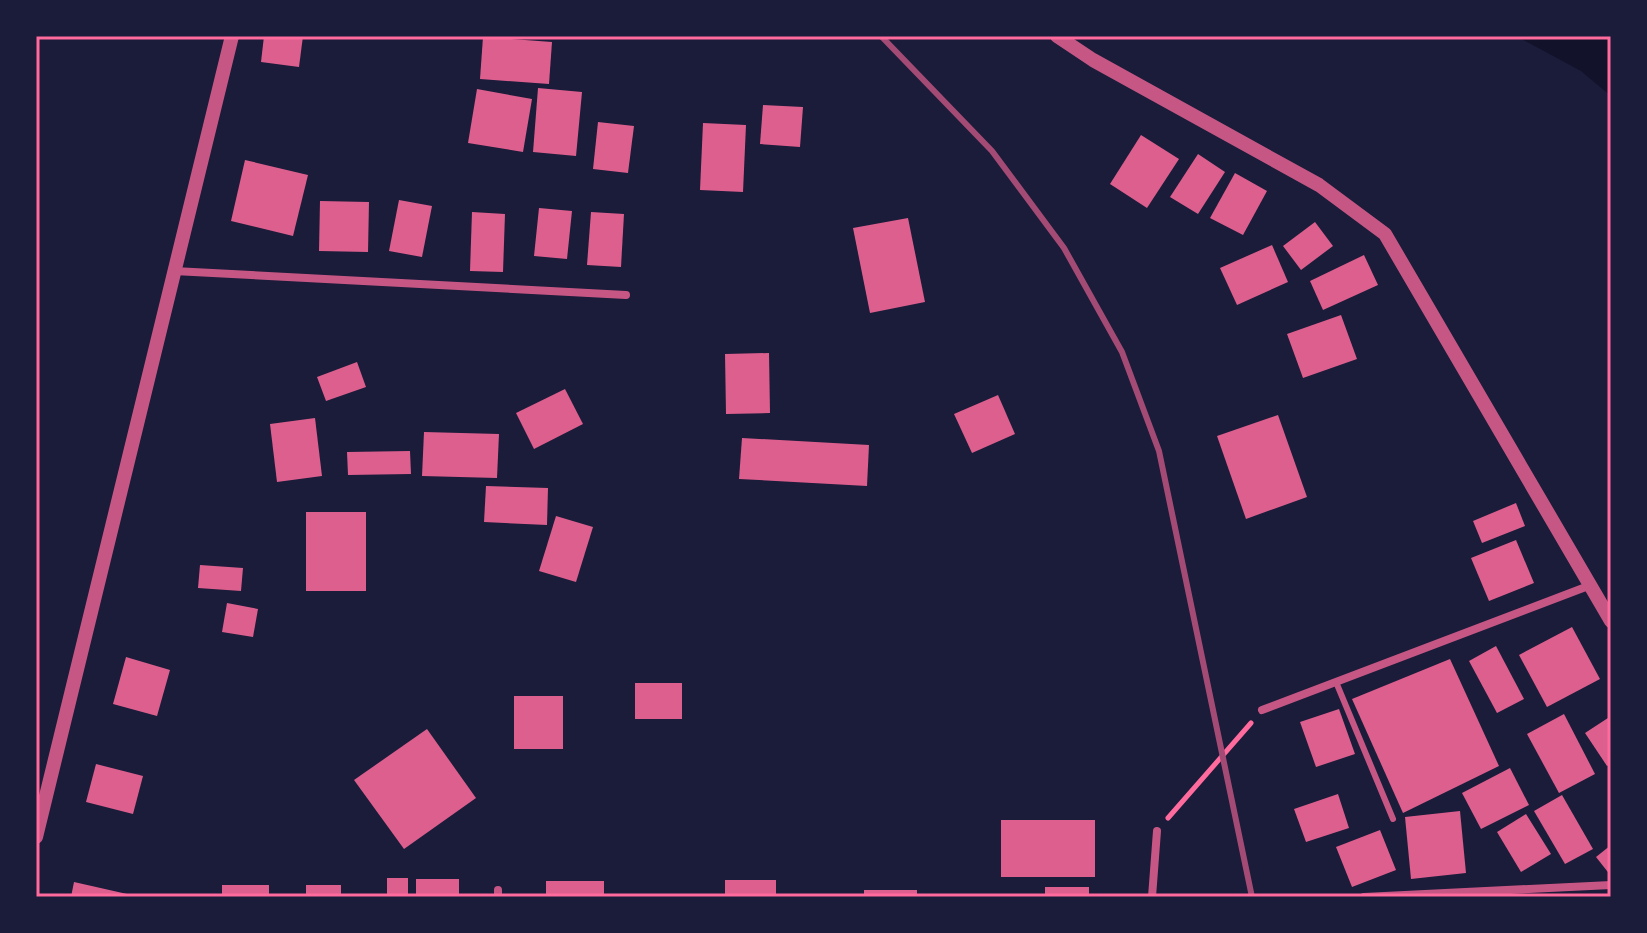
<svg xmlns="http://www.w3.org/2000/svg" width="1647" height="933" viewBox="0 0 1647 933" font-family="Overpass,sans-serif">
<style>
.water{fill:#12122b}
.building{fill:#dd5f8e}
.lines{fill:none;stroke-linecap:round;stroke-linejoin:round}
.path{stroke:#ff6b9d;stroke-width:5}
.service{stroke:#c65784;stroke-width:6}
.minor{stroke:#c65784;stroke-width:8}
.tertiary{stroke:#c65784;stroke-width:14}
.rail{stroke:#a44b75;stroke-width:6}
.neatline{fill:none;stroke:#ff6b9d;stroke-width:3}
</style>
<rect width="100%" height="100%" fill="#1b1b3a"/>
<polygon class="water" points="1516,36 1611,36 1611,96 1581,71"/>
<g class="building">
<polygon points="264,36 303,36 299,67 261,62"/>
<polygon points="483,37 552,42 549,84 480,79"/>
<polygon points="538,88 582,92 576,156 533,152"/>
<polygon points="477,89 532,99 523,152 468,143"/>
<polygon points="763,105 803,107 800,147 760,144"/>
<polygon points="598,122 634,126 628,173 593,169"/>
<polygon points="703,123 746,125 743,192 700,190"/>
<polygon points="1141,135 1179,159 1147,208 1110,184"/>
<polygon points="1198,154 1225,172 1198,214 1170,197"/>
<polygon points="245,160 308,175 293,236 231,221"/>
<polygon points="1235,173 1267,191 1243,235 1210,218"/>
<polygon points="399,200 432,206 422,257 389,251"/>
<polygon points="320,201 369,202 368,252 319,251"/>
<polygon points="539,208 572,211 567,259 534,256"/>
<polygon points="472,212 505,214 503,272 470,271"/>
<polygon points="591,212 624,214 621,267 587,265"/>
<polygon points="908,218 925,302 870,313 853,228"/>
<polygon points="1315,222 1333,246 1301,270 1283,246"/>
<polygon points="1272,245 1288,282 1237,305 1220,268"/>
<polygon points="1364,255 1378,285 1323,310 1310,281"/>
<polygon points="1341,315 1357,359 1303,378 1287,334"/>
<polygon points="769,353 770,413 726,414 725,354"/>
<polygon points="357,362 366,387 326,401 317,377"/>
<polygon points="565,389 583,424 534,449 516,413"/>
<polygon points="998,395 1015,434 972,453 954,414"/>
<polygon points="1278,415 1307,497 1246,519 1217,436"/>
<polygon points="315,418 322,476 277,482 270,424"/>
<polygon points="424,432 499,434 497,478 422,476"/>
<polygon points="742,438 869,445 867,486 739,479"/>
<polygon points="410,451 411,474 348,475 347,452"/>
<polygon points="486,486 548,488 547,525 484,522"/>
<polygon points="1516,503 1525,526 1482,543 1473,521"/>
<rect x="306" y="512" width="60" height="79"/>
<polygon points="556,516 593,527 576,582 539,571"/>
<polygon points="1516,540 1534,583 1489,601 1471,558"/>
<polygon points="200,565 243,568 241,591 198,588"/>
<polygon points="227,603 258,609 253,637 222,632"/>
<polygon points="1572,627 1600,679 1547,707 1519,655"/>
<polygon points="1496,646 1524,699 1497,713 1469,661"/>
<polygon points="126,657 170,670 157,716 113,704"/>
<polygon points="1450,659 1499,766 1403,813 1352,699"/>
<rect x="635" y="683" width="47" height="36"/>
<rect x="514" y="696" width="49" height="53"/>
<polygon points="1339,709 1355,754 1316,767 1300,722"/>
<polygon points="1564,714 1595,774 1559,793 1527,734"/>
<polygon points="1611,716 1611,764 1607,766 1585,733"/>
<polygon points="427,729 476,798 404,849 354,780"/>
<polygon points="96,764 143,776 133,814 86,802"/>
<polygon points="1510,768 1529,805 1481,829 1462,793"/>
<polygon points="1338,794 1349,828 1306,842 1294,809"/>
<polygon points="1562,795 1593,849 1565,864 1534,811"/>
<polygon points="1460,811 1466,873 1411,879 1405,817"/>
<polygon points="1526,814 1551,854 1521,872 1497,832"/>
<rect x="1001" y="820" width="94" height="57"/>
<polygon points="1380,830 1396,870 1352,887 1336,847"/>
<polygon points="1611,845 1611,876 1596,857"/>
<rect x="387" y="878" width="21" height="19"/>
<rect x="416" y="879" width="43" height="18"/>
<rect x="725" y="880" width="51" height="17"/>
<rect x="546" y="881" width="58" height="16"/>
<polygon points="74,882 127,894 126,897 71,897"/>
<rect x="222" y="885" width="47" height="12"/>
<rect x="306" y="885" width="35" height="12"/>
<rect x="1045" y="887" width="44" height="10"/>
<rect x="864" y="890" width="53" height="7"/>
</g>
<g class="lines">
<polyline class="path" points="1168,818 1251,723"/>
<polyline class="service" points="1336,682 1393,819"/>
<g class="minor">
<polyline points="174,271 626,295"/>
<polyline points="1262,710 1591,585"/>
<polyline points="498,897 498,890"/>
<polyline points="1152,897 1157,831"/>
<polyline points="1364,897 1611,885"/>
</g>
<g class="tertiary">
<polyline points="1057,36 1093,60 1319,185 1385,234 1611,621"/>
<polyline points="36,837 232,36"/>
</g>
<polyline class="rail" points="881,36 992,151 1064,248 1122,352 1159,451 1252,897"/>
</g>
<rect width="1647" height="933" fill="none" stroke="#1b1b3a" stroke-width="76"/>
<rect x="38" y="38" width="1571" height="857" class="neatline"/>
</svg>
